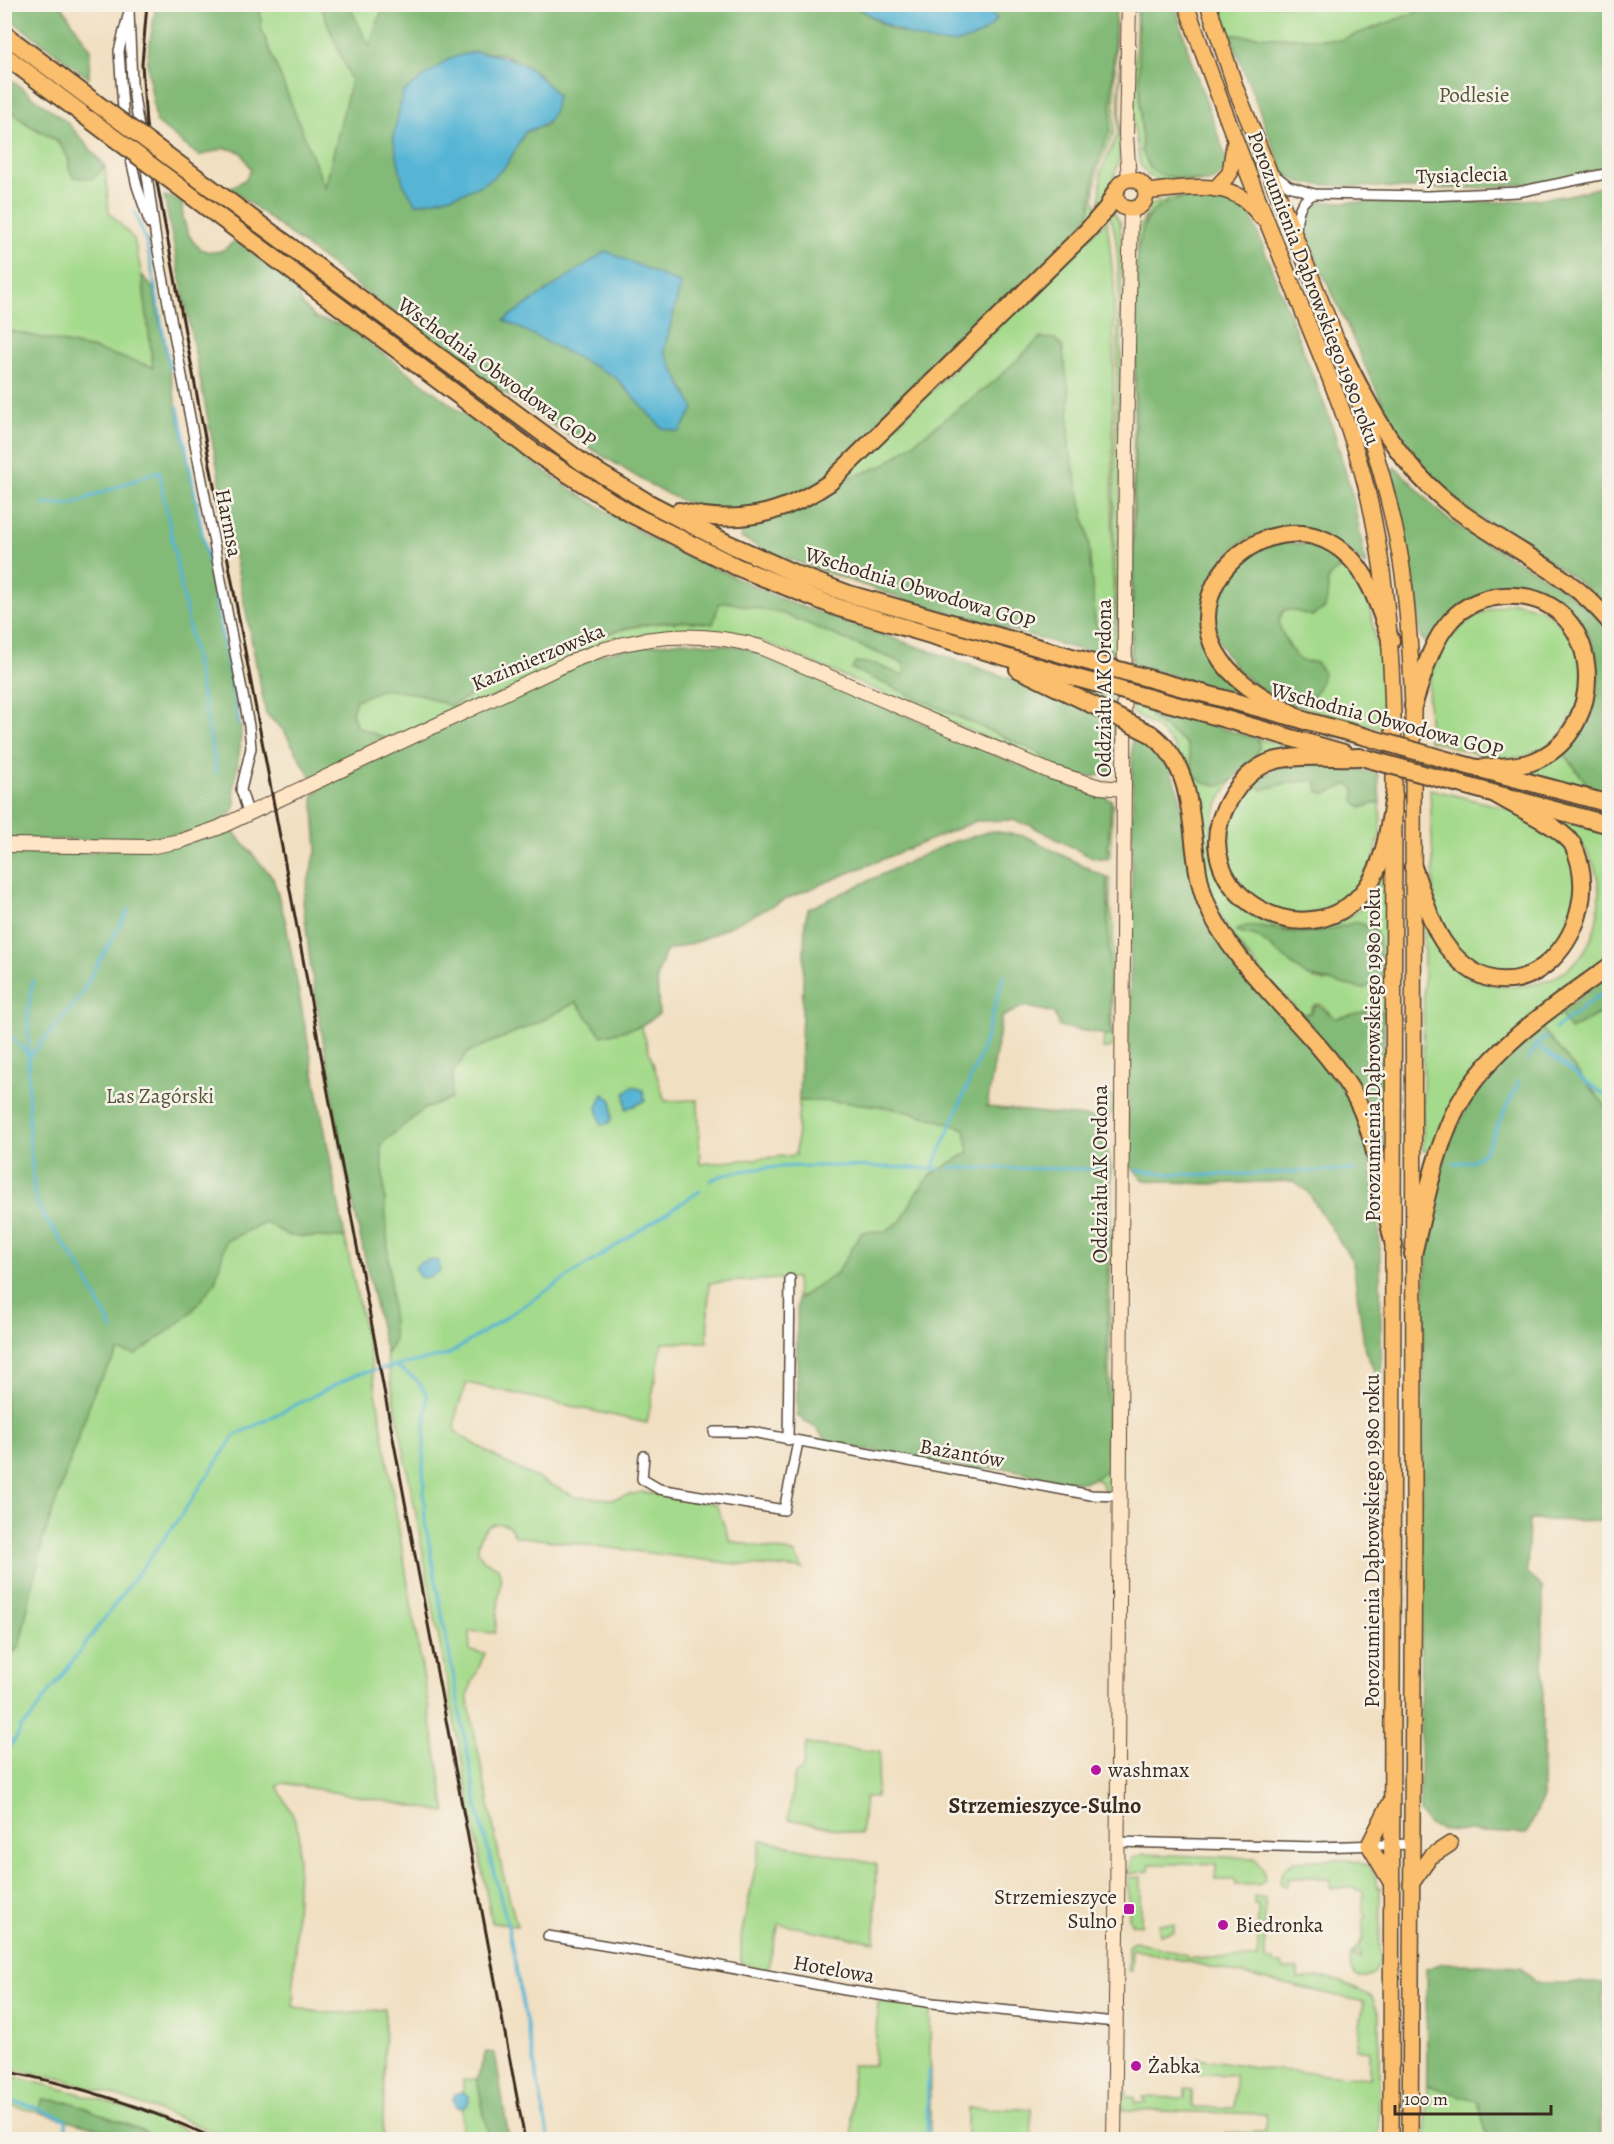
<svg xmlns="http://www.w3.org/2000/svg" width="1614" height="2144" viewBox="0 0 1614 2144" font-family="Alegreya,serif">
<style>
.green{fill:#a4da8b;stroke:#708254;stroke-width:1.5;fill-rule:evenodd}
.forest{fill:#83ba77;stroke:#5f724a;stroke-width:1.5;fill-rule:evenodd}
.water{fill:#56b5d5;stroke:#48707a;stroke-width:1.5}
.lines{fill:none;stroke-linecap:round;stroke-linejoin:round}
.stream{stroke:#56b5d5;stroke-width:3}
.street-casing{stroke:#564536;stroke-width:12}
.secondary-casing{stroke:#564536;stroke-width:16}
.primary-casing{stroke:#564536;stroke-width:18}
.highway-casing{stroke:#564536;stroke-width:20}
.street{stroke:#fff;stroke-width:9}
.secondary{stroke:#fde5c5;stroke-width:14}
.primary{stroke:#fabe6d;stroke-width:15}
.highway{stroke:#fabe6d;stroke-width:16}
.rail{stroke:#3b2a1e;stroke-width:3}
.highway-bridge-casing{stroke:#564536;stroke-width:20;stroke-linecap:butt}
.highway-bridge{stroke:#fabe6d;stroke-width:16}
.poi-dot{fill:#b5179e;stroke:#f7f3e8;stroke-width:2}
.labels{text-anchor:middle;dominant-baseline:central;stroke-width:5;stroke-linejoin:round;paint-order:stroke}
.park-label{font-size:21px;fill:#555639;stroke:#f7f3e8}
.street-label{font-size:21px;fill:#3b2a1e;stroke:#f7f3e8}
.poi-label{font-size:21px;fill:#3b2a1e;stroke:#f7f3e8;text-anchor:start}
.neighbourhood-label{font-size:22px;font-weight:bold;fill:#3b2a1e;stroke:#f7f3e8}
</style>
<rect width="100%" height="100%" fill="#f7f3e8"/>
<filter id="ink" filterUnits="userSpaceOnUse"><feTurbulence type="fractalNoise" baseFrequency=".0167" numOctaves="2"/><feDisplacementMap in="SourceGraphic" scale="12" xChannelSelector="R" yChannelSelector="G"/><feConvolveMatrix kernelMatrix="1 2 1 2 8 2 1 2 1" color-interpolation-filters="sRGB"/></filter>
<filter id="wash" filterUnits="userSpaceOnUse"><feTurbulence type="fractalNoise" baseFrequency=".008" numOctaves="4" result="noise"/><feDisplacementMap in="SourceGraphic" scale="24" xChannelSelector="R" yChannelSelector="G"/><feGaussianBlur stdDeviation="1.35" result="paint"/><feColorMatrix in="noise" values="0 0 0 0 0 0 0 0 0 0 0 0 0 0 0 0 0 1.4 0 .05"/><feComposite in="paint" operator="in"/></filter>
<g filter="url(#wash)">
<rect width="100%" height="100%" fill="#f1dfc1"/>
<g class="green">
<polygon points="1137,4 1142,151 1168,177 1207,182 1163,182 1148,176 1140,164 1133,120"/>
<polygon points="260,5 320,5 351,80 325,190 261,28"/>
<polygon points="349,5 384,5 369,47"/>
<polygon points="1116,5 1114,132 1098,168 1094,199 1099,212 1076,232 1088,217 1091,207 1095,168 1110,130"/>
<polygon points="1122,5 1119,160 1109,194 1100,205 1101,171 1118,134"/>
<polygon points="1220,5 1436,5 1341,40 1230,35"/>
<path d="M4,106C12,112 19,118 27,124C45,136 70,142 69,168L93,179L105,166L109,212L134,239L142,275L153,367L94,349L5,330Z"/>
<polygon points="1200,196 1177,199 1145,219 1137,255 1132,664 1130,664 1137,232 1151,205 1174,197"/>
<path d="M1113,211L1120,222L1122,258L1119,635C1109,547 1117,446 1117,357C1118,329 1123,233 1108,214Z"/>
<polygon points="1107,220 1114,284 1112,559 1117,660 1095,623 1088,534 1069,446 1069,393 1062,346 1040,338 995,381 883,466 839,481"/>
<polygon points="1348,565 1369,598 1375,641 1380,654 1383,729 1300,707 1311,699 1310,661 1303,662 1295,655 1278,625 1283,610 1292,610 1312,616 1328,589 1327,577 1333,571"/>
<path d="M727,602L784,614L904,664L906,673L904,676L856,662L853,669L1037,752L1048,764L764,642L704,630L645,634L389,740L356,726L352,712L356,700L383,689L420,694L450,706C530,666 619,610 713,624L719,604Z"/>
<path d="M1514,602L1542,609L1575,637L1586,692L1557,741L1524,757L1495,759L1429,740C1430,722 1427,703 1429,684C1435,640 1473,611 1514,602Z"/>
<polygon points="1064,683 1116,698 1116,706"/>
<path d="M1132,703L1152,708L1150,717L1187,744L1195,776C1218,772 1263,772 1258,739L1303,750C1287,755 1266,758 1250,765C1236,772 1228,786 1221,799C1185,867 1245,940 1318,927C1333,924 1348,920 1360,909C1374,897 1380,878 1388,862L1384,1022L1382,1011C1371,1007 1349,1017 1335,1018L1320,1004L1313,1006L1309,1015L1301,1014L1263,974L1230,934L1214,902L1205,873L1195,799L1174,746L1157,728L1132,713ZM1356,922L1326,982L1307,976L1257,936L1236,931C1256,918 1287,935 1310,932C1325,931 1341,927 1356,922Z"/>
<polygon points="1563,752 1591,789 1522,774 1521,771 1543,766"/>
<polygon points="1253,780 1262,790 1286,783 1313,780 1317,782 1317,788 1325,794 1349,784 1355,790 1354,801 1362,808 1380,802 1381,829 1373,864 1350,897 1329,909 1297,916 1259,906 1227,866 1223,840 1234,804"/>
<polygon points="1430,789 1506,808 1534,822 1573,852 1585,914 1571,946 1550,964 1499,973 1475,964 1455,949 1435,912"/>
<polygon points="1111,800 1113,804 1110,857 1107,859"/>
<path d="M1544,815L1609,834V957L1530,1017L1432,1150L1423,1151L1424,917C1429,929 1434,943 1442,954C1472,995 1547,998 1579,958C1595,939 1599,917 1599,893C1599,874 1591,853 1577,839C1568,830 1555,823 1544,815Z"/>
<polygon points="1107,878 1110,879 1110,907 1113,923 1112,1047 1103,1049 1104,1034 1111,1036"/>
<path d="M576,1002L602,1036L641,1026L665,1101L698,1100L700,1164L796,1155L799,1101C861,1100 906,1108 965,1129L969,1152L931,1175L916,1193L902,1220L886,1231L862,1232L837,1273L797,1299L796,1278L709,1283L707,1342L662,1343L647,1423L467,1383L457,1411L455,1432L506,1463L576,1497L612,1499L642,1492L716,1504L730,1541L794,1553L803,1569L736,1564L515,1536C506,1514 477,1522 478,1552L484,1561L498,1567L501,1580L495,1633L469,1631L470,1651L485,1653L467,1695L502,1870L517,1926L492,1923L386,1355L394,1342L381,1144L424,1109L451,1099L453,1072L468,1052L539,1022Z"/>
<polygon points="1609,1008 1609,1110 1540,1026 1560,1013 1570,1030"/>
<polygon points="1107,1096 1112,1096 1112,1110 1104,1126 1105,1141 1111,1167 1110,1430 1107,1455 1108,1168 1101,1141 1101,1126 1107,1117"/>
<path d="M265,1222L289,1236L345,1238L370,1356L446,1812L283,1783L277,1786L293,1815L299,1832L293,2006C322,2017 355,2012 385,2009L383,2139H230L187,2121L114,2095L58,2078L5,2068V1660L19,1647L43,1539L96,1386L119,1351L215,1283L225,1241Z"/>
<polygon points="1107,1469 1107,1492 1105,1492 1101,1482 1094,1479"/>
<polygon points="806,1744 880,1752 876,1797 865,1797 861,1834 788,1819 795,1773 802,1771"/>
<polygon points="761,1840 876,1864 875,1942 779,1924 767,1971 741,1963 741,1937"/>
<polygon points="1142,1854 1255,1858 1263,1868 1265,1880 1259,1885 1236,1885 1235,1880 1216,1880 1216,1864 1150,1864 1149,1871 1128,1874 1131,1859"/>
<path d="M1294,1861C1321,1861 1377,1849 1377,1887H1380V1960C1377,1971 1373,1979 1358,1977C1350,1973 1349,1965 1352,1956L1361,1958L1360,1952L1352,1955L1363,1938V1918L1367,1917V1914L1363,1913V1892L1355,1888H1330V1879H1318L1317,1877C1303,1877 1300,1878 1287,1879V1886H1283L1280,1882L1282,1871Z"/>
<polygon points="1141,1877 1141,1925 1132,1924 1129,1918 1128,1878"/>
<polygon points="1254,1897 1265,1899 1265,1960 1274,1960 1274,1964 1282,1964 1283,1969 1298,1969 1298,1979 1329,1978 1342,1982 1372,1997 1379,2013 1379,2139 1347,2139 1346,2137 1225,2139 1225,2133 1265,2131 1266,2114 1122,2110 1122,2094 1127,2091 1127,2097 1135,2097 1135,2103 1146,2103 1143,2097 1185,2098 1185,2088 1192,2090 1192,2107 1234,2108 1235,2075 1198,2074 1198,2058 1267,2069 1370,2078 1370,2051 1356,2049 1364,2002 1132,1949 1131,1970 1128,1970 1128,1946 1135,1941 1186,1955 1187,1958 1258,1958 1258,1905 1254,1905"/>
<polygon points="1158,1924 1174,1924 1174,1932 1160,1934"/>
<polygon points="878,2002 930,2008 930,2139 852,2139 852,2065 874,2065"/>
<path d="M4,2075C74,2090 142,2111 207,2139H163L73,2103L43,2099L38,2112L5,2105Z"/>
<polygon points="477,2079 489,2139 461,2140 463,2080"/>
<polygon points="1427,2085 1478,2101 1488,2139 1426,2140"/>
<polygon points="967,2108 1031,2109 1032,2139 967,2139"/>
</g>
<g class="forest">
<polygon points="4,5 61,5 90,49 89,78 5,15"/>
<path d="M156,5H260L261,28L325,188L351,80L320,5H349L369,46L384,5H853L893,30L917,36L997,19L986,5H1116L1110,130L1095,168L1091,207L1088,217L1076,232L824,479C786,503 745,520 700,507C662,496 629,471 595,451C469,376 347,277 230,188L246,179L251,169L241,152L225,148L199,156L156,122L147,61ZM474,52L504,54L541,75L547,125L525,132L505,166ZM681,284L664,351L694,409L662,428L615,377Z"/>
<path d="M1137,5H1175L1191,60L1227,160C1225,172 1220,179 1207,182L1159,175L1150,169L1142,151Z"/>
<path d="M1436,5H1609V166C1512,198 1404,188 1304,184L1284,174L1230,35L1341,40Z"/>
<polygon points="4,75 67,122 105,166 93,179 73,177 69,168 69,159 57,140 29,125 5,106"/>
<path d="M1609,185V610C1573,570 1524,548 1480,518C1403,467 1378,394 1342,314C1332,291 1304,240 1304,217L1308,208L1320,202H1506L1565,196Z"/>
<path d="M164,196L183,201C179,221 193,259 220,251C225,250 231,244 236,240L297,289L302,304L315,318L346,326L465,415L564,485L655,541L791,603L1025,684L1115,722L1112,769C1089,786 1055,771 1037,752L852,669L856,662L876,664L903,676L906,673L903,663L784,614L727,602L719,604L713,624C619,609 530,666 450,706L420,694L383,689L356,700L352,712L356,726L389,740L311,777L284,731L266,714Z"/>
<path d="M1200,196L1230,198L1250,213L1331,422L1353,498L1365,559V566L1353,554L1265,532L1244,541L1228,553L1217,567L1203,632L1250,698L1132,664L1137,256C1145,209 1153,202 1200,196Z"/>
<path d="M142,275L153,288L241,727C241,751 237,764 234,786C233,795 238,804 232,812C204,849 50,839 5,839V330L94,349L153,367Z"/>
<polygon points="1040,338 1055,339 1062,346 1069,393 1069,446 1088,534 1095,623 1116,660 915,603 769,552 741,538 741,529 743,525 839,481 883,466 995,381"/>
<path d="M1394,467C1413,481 1426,501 1444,516C1497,558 1567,576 1609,632V795L1591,789L1563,752C1614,709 1611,628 1548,597C1536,590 1519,585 1504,588C1491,591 1444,630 1429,641L1424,642L1421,638L1417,602L1392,470Z"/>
<path d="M1278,542C1310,543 1322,546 1348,565C1315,579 1334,581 1325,608L1312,616L1292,610H1284L1279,619C1278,628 1293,658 1302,661C1306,663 1311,661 1316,663L1323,671C1321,688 1315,697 1300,707C1239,689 1183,627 1235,567C1246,554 1264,549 1278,542Z"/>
<polygon points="683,641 742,647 781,661 1053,780 1105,797 1111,800 1107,859 1091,857 1030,825 1012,820 976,821 795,895 699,941 666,951 657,976 659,1014 641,1026 602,1036 576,1002 539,1022 468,1052 453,1072 451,1099 424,1109 381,1144 394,1342 386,1354 344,1163 311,970 303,901 317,848 313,797 323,785 597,656 623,649"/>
<polygon points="1152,708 1258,739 1259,748 1255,757 1232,780 1220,786 1203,783 1195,776 1187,744 1150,716"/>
<path d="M1132,732L1153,744L1170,769L1180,797L1195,883L1293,1024L1351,1101L1365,1136L1379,1213L1382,1385L1365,1351L1353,1262L1308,1192L1293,1181L1206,1184L1144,1180L1128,1164C1127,1020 1135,876 1132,732Z"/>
<path d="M1284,765H1341L1378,774L1380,802C1370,804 1361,811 1354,801L1355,790L1349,784L1325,794L1318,791L1317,782L1313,780L1286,783L1262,790L1253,780Z"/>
<polygon points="230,828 273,878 285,919 345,1238 289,1236 265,1222 226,1241 215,1283 188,1316 136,1355 119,1351 96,1386 43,1539 19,1647 5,1660 5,852 86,853"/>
<path d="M991,831L1025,836L1107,878L1111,1036L1059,1026L1054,1013L1024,1006L1002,1017L987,1107L1106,1119C1094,1130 1105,1154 1108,1168L1107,1469L1094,1479L1083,1482L1060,1481L1006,1468L975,1470L829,1443L814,1426L797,1416V1300L837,1273L862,1232L886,1231L902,1220L916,1193L931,1175L969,1152L965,1129C906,1108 861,1100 799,1101L805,922L808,909L949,843Z"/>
<path d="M1356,922L1374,928L1378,938L1383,972L1377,982L1363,989L1307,976L1257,936L1236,931C1248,919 1275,931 1290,932C1312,935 1335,929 1356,922Z"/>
<polygon points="1609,974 1609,1008 1570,1030 1560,1013"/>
<path d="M1316,1004L1335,1018C1349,1017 1370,1007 1382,1010L1384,1022V1164L1374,1119L1365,1097L1302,1014L1311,1013Z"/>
<path d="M1540,1026L1609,1110V1521L1529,1520L1527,1573L1543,1588V1797L1527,1834L1442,1830L1429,1825L1420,1813C1421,1674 1420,1535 1423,1395C1425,1316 1420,1233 1445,1157C1462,1103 1499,1063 1540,1026Z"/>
<polygon points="1443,1963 1520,1967 1537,1983 1603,1983 1601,2139 1488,2139 1478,2101 1427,2085 1426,1969"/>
<polygon points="486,2052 495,2053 509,2139 489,2139 477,2079"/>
<polygon points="43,2099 73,2103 163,2139 137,2139 38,2112"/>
</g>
<g class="water">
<path d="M853,5H986L997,19C957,68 895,31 853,5Z"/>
<path d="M474,52C513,55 531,64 557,95C554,121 549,123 525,132C519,143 513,155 506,165C486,191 446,198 416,204L403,183L393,138L403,92L450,58Z"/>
<polygon points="606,251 681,284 664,351 694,409 679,432 662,428 615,377 504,320"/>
<polygon points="632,1086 643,1090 645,1101 626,1109 625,1094"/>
<polygon points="603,1094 612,1100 612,1118 609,1123 601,1125 597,1107"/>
<path d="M428,1260L439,1261L440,1271C434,1276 427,1279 419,1277L415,1268L419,1263Z"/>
<circle cx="461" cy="2100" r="8"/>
</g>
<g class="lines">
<g class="stream">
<polyline points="135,213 147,244 170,369"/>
<polyline points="178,407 239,724"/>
<polyline points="43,504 72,504 159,471 217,773"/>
<polyline points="33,980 28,1011 29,1135 35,1197 42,1214 79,1265 113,1330"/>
<polyline points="4,1029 28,1055"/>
<polyline points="1555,1029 1610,987"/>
<polyline points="1536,1045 1546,1037"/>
<polyline points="31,1055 77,1001 129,909"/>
<polyline points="1528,1060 1536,1045 1610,1099"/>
<polyline points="1453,1163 1471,1162 1486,1150 1519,1081"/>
<polyline points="933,1168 980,1056 1004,975"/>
<polyline points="950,1168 1108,1169"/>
<path d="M1137,1170C1210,1181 1283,1170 1356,1170"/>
<path d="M710,1181C746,1158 892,1168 940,1169"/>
<polyline points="394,1365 416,1379 427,1395 423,1465 425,1521 479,1816 508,1926 549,2140"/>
<polyline points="4,1505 7,1507"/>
<polyline points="4,1582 9,1576"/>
<polyline points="54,1686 178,1520 234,1436 357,1374 448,1355 700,1191"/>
<polyline points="4,1753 19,1734 20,1727 29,1721 51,1689"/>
<polyline points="4,2101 25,2104 66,2119 66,2140"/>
<polyline points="927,2140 928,2070"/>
</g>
</g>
</g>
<g filter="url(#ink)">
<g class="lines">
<defs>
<g id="street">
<polyline points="129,12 132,83 140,135"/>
<polyline points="124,123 119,51 131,4"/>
<polyline points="129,151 137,186 150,224"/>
<polyline points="145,161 156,240 249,726 251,748 241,790 248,812"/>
<polyline points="1272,173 1289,186 1314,194 1429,196 1518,192 1610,173"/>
<path d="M1296,232C1297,214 1298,202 1314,194"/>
<polyline points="714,1432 752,1432 1091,1495 1119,1496"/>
<polyline points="788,1440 790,1279"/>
<polyline points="644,1456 642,1479 659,1489 784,1510 798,1442"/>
<polyline points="1117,1842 1317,1847 1412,1844"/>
<polyline points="548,1936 663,1955 845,1990 933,2003 1115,2022"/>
</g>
<g id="secondary">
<polyline points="1129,4 1126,135 1129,179"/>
<path d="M4,845L149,847L181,841L218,828L579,658C637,635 700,629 760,647L1051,772L1100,787L1124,789"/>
<polyline points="1114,2140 1117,1933 1126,443 1131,209"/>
</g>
<g id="primary">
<path d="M1186,4C1219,101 1256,195 1294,289C1320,355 1350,421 1367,490C1391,591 1394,693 1394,796L1391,2140"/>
<polyline points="1208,4 1236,89 1342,354"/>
<circle cx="1131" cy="194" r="15"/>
<polyline points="1215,189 1230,173 1234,145"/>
<path d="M1146,192C1175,189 1217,181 1242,198C1250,203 1256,211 1262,218"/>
<path d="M1355,388C1375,449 1394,511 1403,574C1409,618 1411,662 1413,706L1414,1516L1410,2140"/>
<polyline points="1390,1803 1369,1845 1392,1884"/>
<polyline points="1411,1884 1430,1857 1450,1844"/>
</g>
<g id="highway">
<polyline points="4,34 92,100"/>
<polyline points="4,55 89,119"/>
<polyline points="211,188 583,463 649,503 725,542 796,574 849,594 1079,659"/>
<polyline points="209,209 538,455 631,514 737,567 839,608 1076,678"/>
<path d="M1338,344C1370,408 1397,465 1456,509C1508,548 1568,571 1610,622"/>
<path d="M679,511C735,526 782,515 829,483L1087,231L1107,208L1116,191"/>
<polyline points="1018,669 1091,704"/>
<polyline points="1187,689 1363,736"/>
<path d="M1413,706C1423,677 1430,643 1451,620C1464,605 1485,597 1504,596C1604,590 1614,731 1532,762C1515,767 1496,767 1478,768"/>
<polyline points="1183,707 1344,753"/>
<path d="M1305,721C1274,703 1234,685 1216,652C1176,577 1280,496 1345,553C1371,575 1380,611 1391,641"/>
<path d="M1151,734C1204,773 1185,848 1206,902C1234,971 1309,1023 1350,1088C1379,1134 1380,1194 1394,1245"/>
<path d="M1360,757C1332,758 1300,754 1273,761C1254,767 1240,782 1230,799C1174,891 1316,973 1372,879C1386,855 1389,824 1394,796"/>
<polyline points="1454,762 1610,804"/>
<polyline points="1452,782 1610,825"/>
<path d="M1413,867C1423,893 1430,925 1447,947C1517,1037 1614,925 1572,843C1553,822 1519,809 1495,794"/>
<path d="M1413,1254C1425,1207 1433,1157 1454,1113C1485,1050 1555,1006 1610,966"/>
</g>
</defs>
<use href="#street" class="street-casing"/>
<use href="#secondary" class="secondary-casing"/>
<use href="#primary" class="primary-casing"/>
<use href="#highway" class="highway-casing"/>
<use href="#street" class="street"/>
<use href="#secondary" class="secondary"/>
<use href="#primary" class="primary"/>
<use href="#highway" class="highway"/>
<g class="rail">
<polyline points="147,4 142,64 146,124 525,2140"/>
<path d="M4,2071C78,2085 150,2109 218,2140"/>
</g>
<defs>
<g id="highway-bridge">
<polyline points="92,100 211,188"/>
<polyline points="89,119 209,209"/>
<polyline points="1079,659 1187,689"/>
<polyline points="1076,678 1183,707"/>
<polyline points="1091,704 1151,734"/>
<polyline points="1363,736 1454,762"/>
<polyline points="1365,758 1452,782"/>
</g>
</defs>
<use href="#highway-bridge" class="highway-bridge-casing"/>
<use href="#highway-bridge" class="highway-bridge"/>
</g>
</g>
<g class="poi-dot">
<circle cx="1096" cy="1770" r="6"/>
<rect x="1123" y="1903" width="12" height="12" rx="3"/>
<circle cx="1223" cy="1925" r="6"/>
<circle cx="1136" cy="2066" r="6"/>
</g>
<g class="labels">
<g class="park-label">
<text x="1474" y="95">Podlesie</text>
<text x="160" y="1096">Las Zagórski</text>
</g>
<g class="street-label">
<text transform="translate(1462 175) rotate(-2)">Tysiąclecia</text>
<text transform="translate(1314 288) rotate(69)">Porozumienia Dąbrowskiego 1980 roku</text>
<text transform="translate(497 372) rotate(36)">Wschodnia Obwodowa GOP</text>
<text transform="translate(229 523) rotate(79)">Harmsa</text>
<text transform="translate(920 588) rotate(17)">Wschodnia Obwodowa GOP</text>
<text transform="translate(538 657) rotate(-23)">Kazimierzowska</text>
<text transform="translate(1104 688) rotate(-90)">Oddziału AK Ordona</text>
<text transform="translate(1387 720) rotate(15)">Wschodnia Obwodowa GOP</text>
<text transform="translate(1373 1055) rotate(-90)">Porozumienia Dąbrowskiego 1980 roku</text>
<text transform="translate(1100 1174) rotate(-90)">Oddziału AK Ordona</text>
<text transform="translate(962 1453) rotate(10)">Bażantów</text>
<text transform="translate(1372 1541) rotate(-90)">Porozumienia Dąbrowskiego 1980 roku</text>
<text transform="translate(834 1969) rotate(10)">Hotelowa</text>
</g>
<g class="poi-label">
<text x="1108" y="1770">washmax</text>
<text x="1117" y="1897" text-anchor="end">Strzemieszyce<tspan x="1117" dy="24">Sulno</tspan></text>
<text x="1235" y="1925">Biedronka</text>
<text x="1148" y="2066">Żabka</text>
</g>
<g class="neighbourhood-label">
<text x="1045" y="1806">Strzemieszyce-Sulno</text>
</g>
</g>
<rect width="1614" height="2144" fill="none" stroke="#f7f3e8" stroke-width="24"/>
<path d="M1395 2105v9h156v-9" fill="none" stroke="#3b2a1e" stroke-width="3"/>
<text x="1404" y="2105" font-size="18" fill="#3b2a1e" stroke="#f7f3e8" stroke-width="4.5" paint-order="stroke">100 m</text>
</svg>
